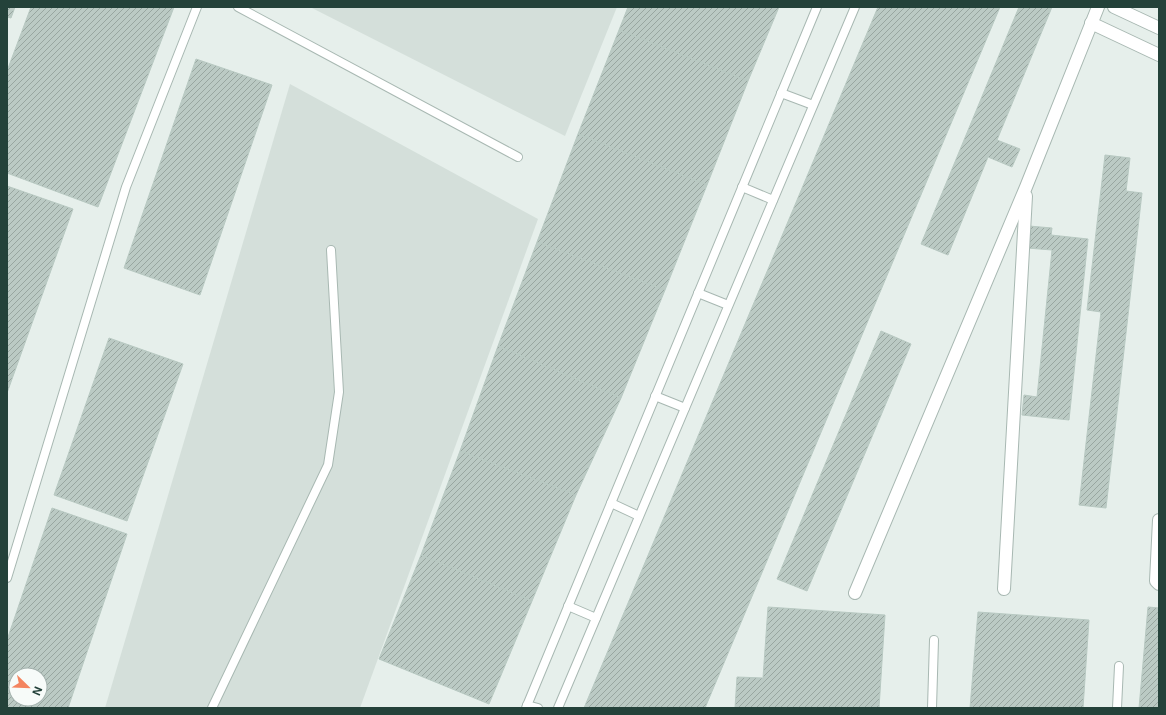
<svg xmlns="http://www.w3.org/2000/svg" width="1166" height="715" viewBox="0 0 1166 715" font-family="Inter,sans-serif">
<style>
.built{fill:#d4dfda}
.building{fill:url(#building-hatch);stroke:#b8c9c2;fill-rule:evenodd}
.lines{fill:none;stroke-linecap:round;stroke-linejoin:round}
.lane-casing{stroke:#a8b8b2;stroke-width:10}
.street-casing{stroke:#a8b8b2;stroke-width:14}
.lane{stroke:#fff;stroke-width:8}
.street{stroke:#fff;stroke-width:12}
</style>
<defs>
<pattern id="building-hatch" width="6" height="6" patternUnits="userSpaceOnUse"><rect width="6" height="6" fill="#bbcac4"/><path d="M-1 1l2-2M0 6l6-6M5 7l2-2" fill="none" stroke="#98a6a0"/></pattern>
</defs>
<rect width="100%" height="100%" fill="#e6efeb"/>
<g class="built">
<polygon points="310,7 617,7 565,136"/>
<polygon points="290,84 538,219 360,708 105,708"/>
</g>
<g class="building">
<polygon points="7,7 15,7 11,18 7,17"/>
<polygon points="31,7 174,7 98,207 7,173 7,71"/>
<polygon points="628,7 779,7 748,81 619,30"/>
<polygon points="878,7 1000,7 705,708 584,708"/>
<polygon points="1019,7 1052,7 997,140 1020,149 1012,167 988,157 948,255 921,244"/>
<polygon points="619,30 748,81 707,185 578,134"/>
<polygon points="196,59 272,85 200,295 124,268"/>
<polygon points="578,134 707,185 665,290 537,242"/>
<polygon points="1105,155 1130,158 1126,191 1142,193 1106,508 1079,505 1101,312 1087,310"/>
<polygon points="7,186 73,209 7,393"/>
<polygon points="1029,226 1052,228 1051,235 1088,239 1069,420 1022,415 1024,395 1037,397 1052,250 1027,248"/>
<polygon points="537,242 665,290 621,398 498,346"/>
<polygon points="881,331 911,344 807,591 777,579"/>
<polygon points="109,338 183,364 127,521 54,495"/>
<polygon points="498,346 621,398 576,495 460,451"/>
<polygon points="460,451 576,495 532,601 421,555"/>
<path d="M52,508L127,534L68,708H7V640ZM16,675H40V699H16Z"/>
<polygon points="421,555 532,601 489,704 379,659"/>
<polygon points="768,607 885,615 879,708 735,708 737,677 763,678"/>
<polygon points="1148,607 1159,608 1159,708 1139,708"/>
<polygon points="978,612 1089,620 1083,708 970,708"/>
</g>
<g class="lines">
<defs>
<g id="lane">
<polyline points="238,7 518,157"/>
<polyline points="781,93 813,105"/>
<polyline points="742,187 773,200"/>
<polyline points="698,293 728,305"/>
<polyline points="655,396 685,408"/>
<polyline points="611,503 639,516"/>
<polyline points="7,578 126,187 197,7"/>
<polyline points="568,606 596,618"/>
<polyline points="527,705 538,708"/>
<polyline points="212,708 328,465 339,392 331,250"/>
<polyline points="526,708 817,7"/>
<polyline points="558,708 855,7"/>
<polyline points="932,708 934,640"/>
<polyline points="1117,708 1119,666"/>
</g>
<g id="street">
<polyline points="1114,7 1159,28"/>
<polyline points="1091,23 1159,55"/>
<polyline points="1159,520 1156,581 1159,584"/>
<polyline points="1004,589 1026,196"/>
<polyline points="855,593 1026,187 1098,7"/>
</g>
</defs>
<use href="#lane" class="lane-casing"/>
<use href="#street" class="street-casing"/>
<use href="#lane" class="lane"/>
<use href="#street" class="street"/>
</g>
<rect width="1166" height="715" fill="none" stroke="#24423a" stroke-width="16"/>
<g transform="translate(28 687) rotate(113)"><circle r="19" fill="#f7fbf9" stroke="#a3b1ad"/>
<path d="M0-3L7 15L0 10L-7 15Z" fill="#f4845f"/>
<text y="-6" font-size="11" font-weight="bold" text-anchor="middle" fill="#24423a">N</text>
</g>
</svg>
